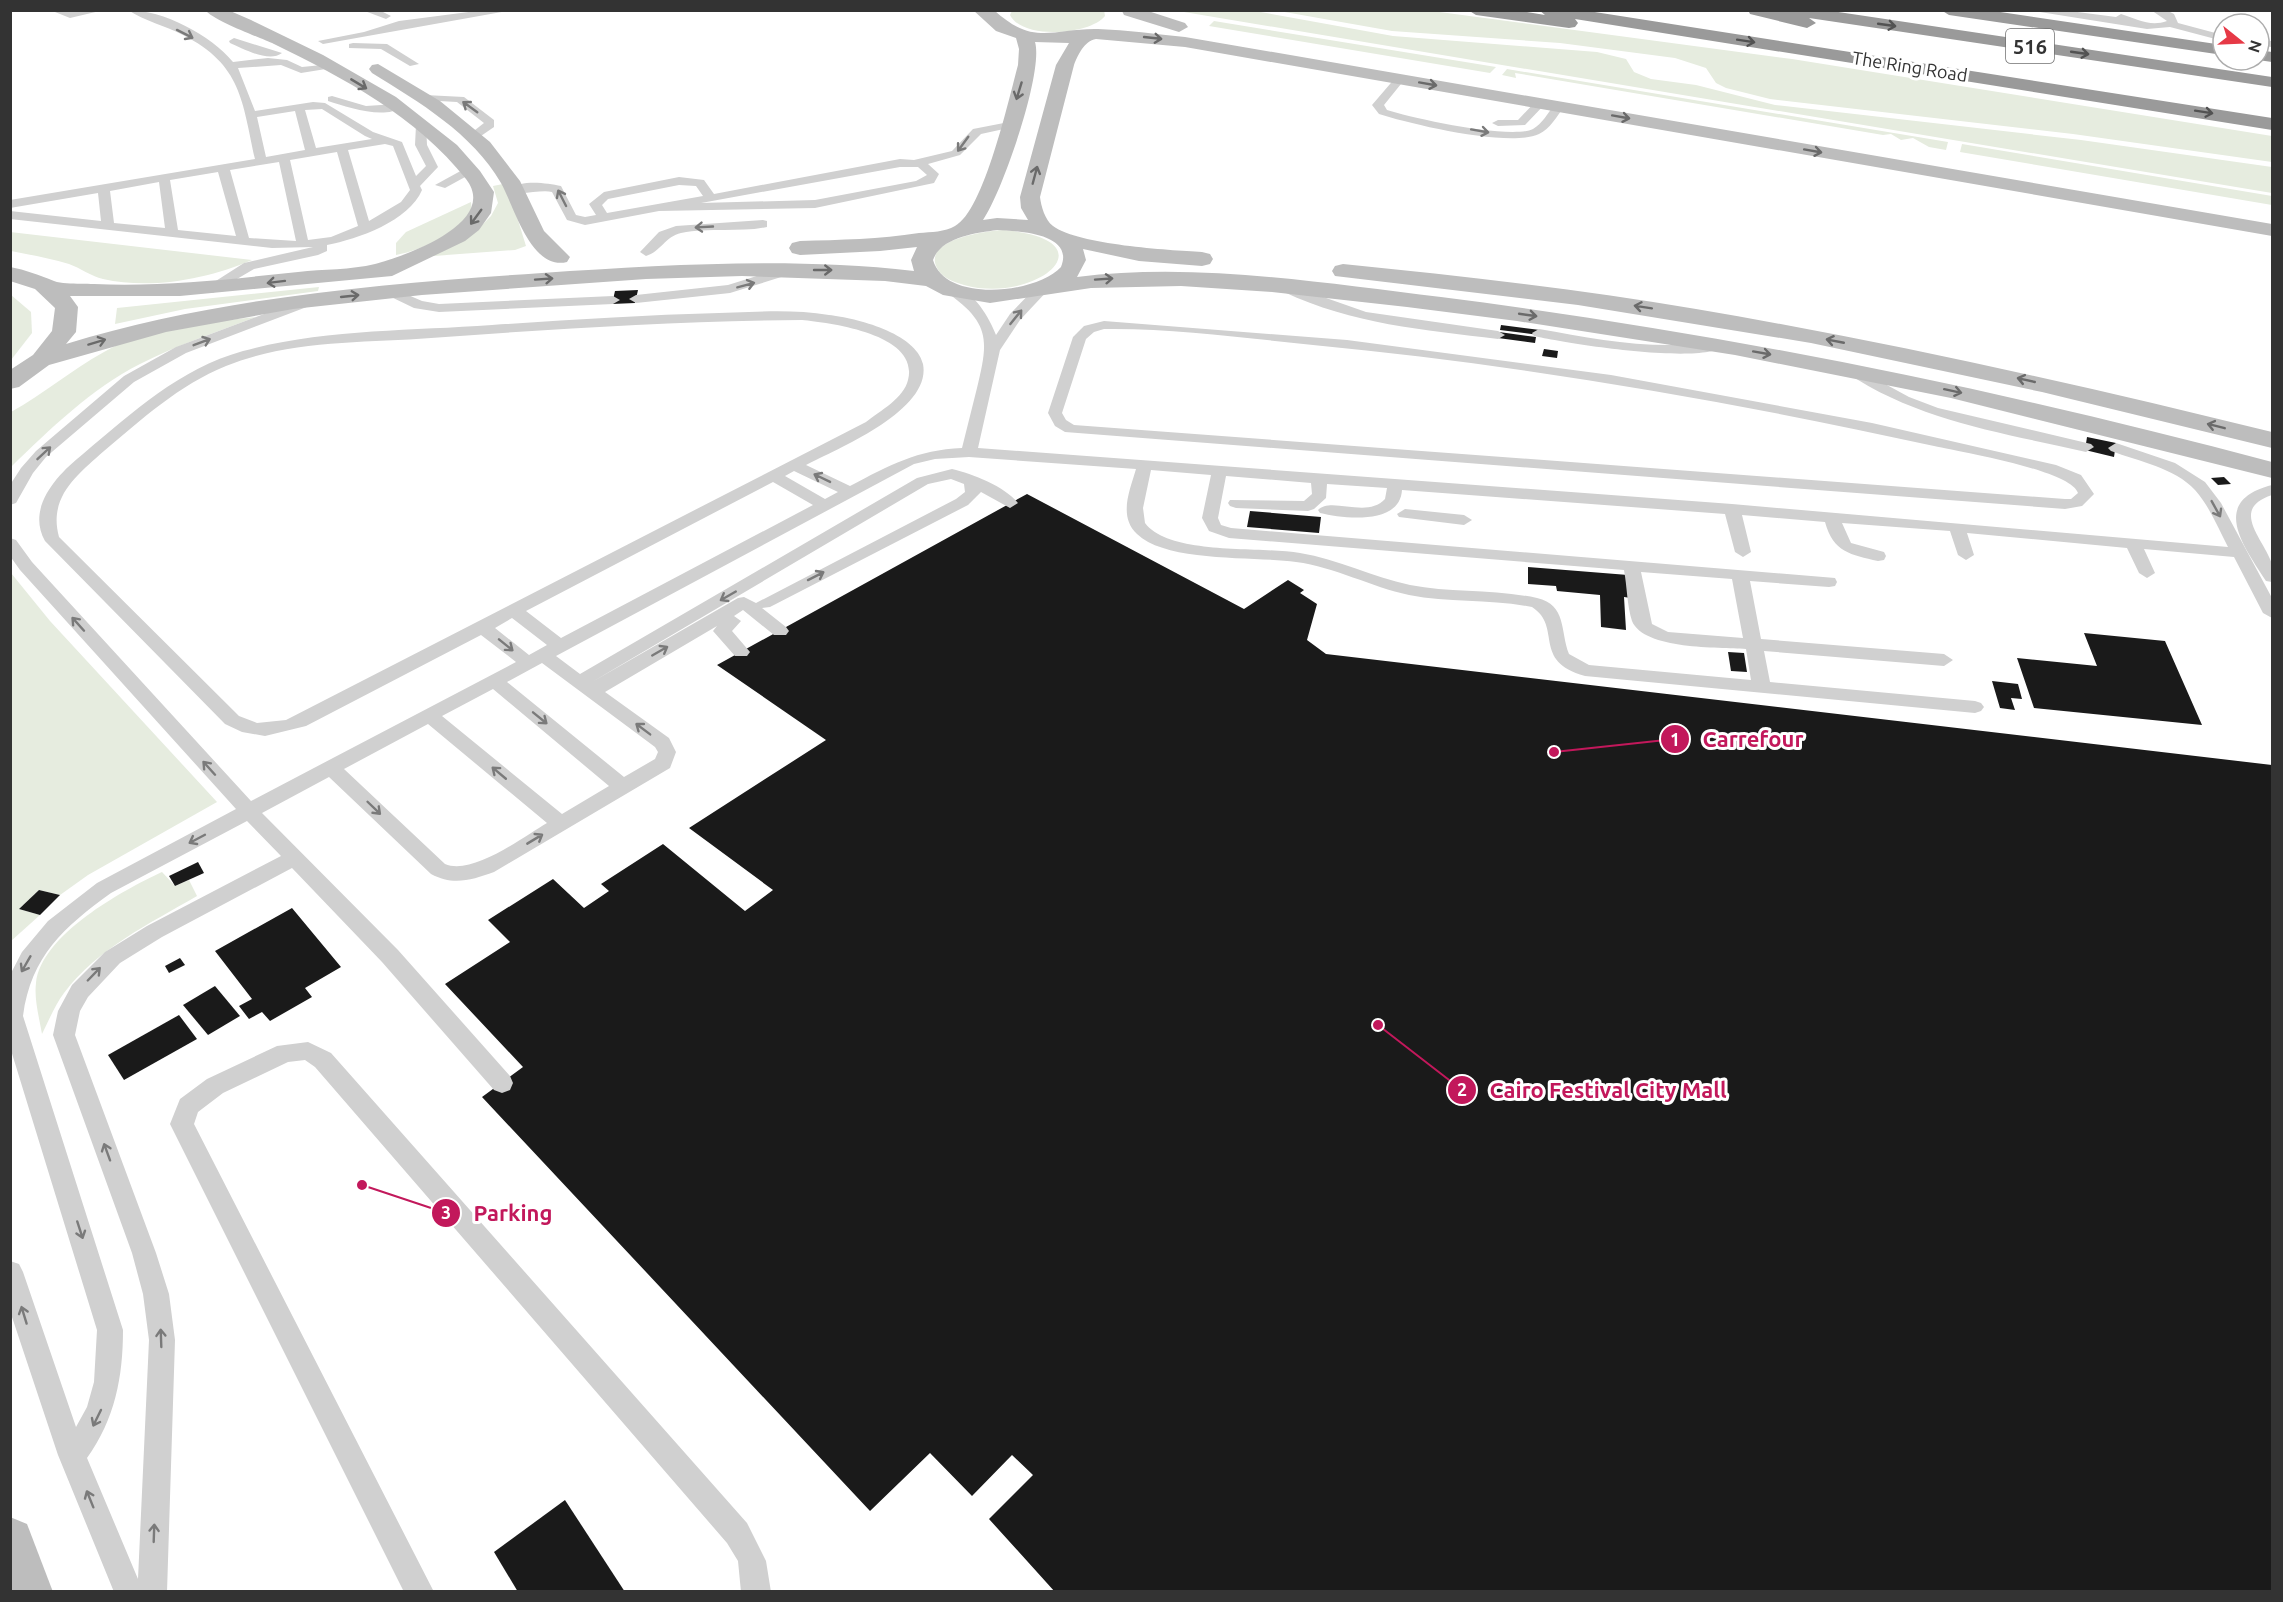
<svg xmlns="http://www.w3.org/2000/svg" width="2283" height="1602" viewBox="0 0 2283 1602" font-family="Ubuntu,sans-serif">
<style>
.green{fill:#e6ecdf}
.building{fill:#1a1a1a}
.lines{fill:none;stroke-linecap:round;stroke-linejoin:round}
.lane{fill:#d0d0d0;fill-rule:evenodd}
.secondary{fill:#bdbdbd;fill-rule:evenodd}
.highway{fill:#9a9a9a;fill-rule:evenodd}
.oneway{stroke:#525252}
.oneway2{stroke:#7a7a7a}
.oneway3{stroke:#6a6a6a}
.labels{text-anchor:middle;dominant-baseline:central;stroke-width:6;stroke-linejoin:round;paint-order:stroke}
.far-street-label{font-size:18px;fill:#333;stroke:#fff}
.shield{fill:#fff;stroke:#707070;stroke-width:1.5}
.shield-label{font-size:20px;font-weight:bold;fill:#333}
.leader{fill:none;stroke:#c2185b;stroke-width:2}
.callout-dot{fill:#c2185b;stroke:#fff;stroke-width:2}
.mark-label{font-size:18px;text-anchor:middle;font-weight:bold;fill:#fff}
.callout-label{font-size:22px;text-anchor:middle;font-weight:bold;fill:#c2185b;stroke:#fff;stroke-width:6;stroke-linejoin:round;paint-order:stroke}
</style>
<rect width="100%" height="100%" fill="#fff"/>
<g class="green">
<path d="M1104,10L1105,16C1090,35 1022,40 1010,15L1012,11Z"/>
<polygon points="1178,11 1255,11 1393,36 1597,52 1626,59 1634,72 1651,79 1696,85 1775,105 2081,140 2272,167 2272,193"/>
<polygon points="1279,11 1432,11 1792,59 2272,136 2272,162 2073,134 1770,99 1726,88 1716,83 1706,68 1675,58 1560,43 1392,31"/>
<polygon points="1214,21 1496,67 1490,73 1209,26"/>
<polygon points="1507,69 1948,142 1946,150 1929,147 1913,138 1901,140 1891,134 1883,135 1515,73 1516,78 1502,75"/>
<polygon points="1962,144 2272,196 2272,205 1960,152"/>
<polygon points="503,184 513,204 526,246 515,250 433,256 477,230 491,216 498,203 493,186"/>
<path d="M471,202L472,214C450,235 426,249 396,255V243L406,232Z"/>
<path d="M1003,230C1115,240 1035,305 964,285C954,282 942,278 937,268C922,239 987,231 1003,230Z"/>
<path d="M10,232L252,260C208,279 151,290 103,279C91,276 80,268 69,264C50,258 30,255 11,251Z"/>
<polygon points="319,287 318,291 185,309 115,324 117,308"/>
<polygon points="11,295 31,312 32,333 11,360"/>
<path d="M256,317C217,332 177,345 140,364C91,389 50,429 11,467V412C44,394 71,370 104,352C147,327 207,322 256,317Z"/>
<polygon points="11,573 50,621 217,802 88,875 60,895 39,890 19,909 40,915 11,941"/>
<path d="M162,872L175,886L189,880L197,896C149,924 98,948 64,993C55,1005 49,1020 42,1034C39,1017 34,999 36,983C41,935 123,890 162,872Z"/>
</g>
<g class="building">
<polygon points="638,290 635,303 612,304 615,291"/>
<polygon points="1501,325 1540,330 1539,335 1500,330"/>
<polygon points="1499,332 1536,337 1535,343 1498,338"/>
<polygon points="1544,349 1558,351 1557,358 1542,356"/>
<polygon points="2087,437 2116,443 2114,457 2085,450"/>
<polygon points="2224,477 2231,484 2218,485 2211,478"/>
<polygon points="1027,494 1244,609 1288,580 1304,590 1300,593 1317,604 1307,640 1326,654 2272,765 2272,1592 1055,1592 989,1519 1033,1475 1012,1455 972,1496 930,1453 870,1511 482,1097 523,1067 445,984 510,942 488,920 553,879 584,908 609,891 601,884 663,844 745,911 773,890 689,828 826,740 717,665"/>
<polygon points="1250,511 1321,517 1319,533 1247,527"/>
<polygon points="1528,567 1628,575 1631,598 1624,597 1626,630 1601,627 1600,595 1557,591 1556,586 1528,584"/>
<polygon points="2084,633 2165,641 2202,725 2034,708 2017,658 2097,666"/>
<polygon points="1728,652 1744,653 1747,672 1731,671"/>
<polygon points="1992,681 2018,684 2022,699 2011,698 2015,710 2000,708"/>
<polygon points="198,862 204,873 175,886 169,876"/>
<polygon points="39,890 60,895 40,915 19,909"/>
<polygon points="292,908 341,967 305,988 312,997 270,1021 262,1012 249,1019 239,1006 252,999 215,951"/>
<polygon points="180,958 185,965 169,973 165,966"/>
<polygon points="215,986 240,1016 208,1035 183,1005"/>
<polygon points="179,1015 197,1039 124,1080 108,1055"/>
<polygon points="565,1500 625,1592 518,1592 494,1552"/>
</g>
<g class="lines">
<g class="lane">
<polygon points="50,10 104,10 70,18"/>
<path d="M128,10C163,10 211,35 233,62L268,58L287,60L302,67L332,64V68L301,73L281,65L238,68L255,111L313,102L325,103L373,132L402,142L416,176L426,166L415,145L416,125L426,123L427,145L438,167L420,186L422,190C409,221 358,239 327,245V251L318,255L254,269L213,293L206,289L208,286L244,263L313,247L272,248L10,219V211L101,221L98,193L10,208V200L255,159C242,101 242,65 183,35C166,26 144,21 128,10ZM322,109L365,136L372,139L316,148L305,110ZM295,111L305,150L266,157L257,117ZM385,144L393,146L410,190L401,202L369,221L348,150ZM337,152L358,226L331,237L308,240L290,160ZM279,162L296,241L249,238L230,170ZM218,172L236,236L178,230L170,180ZM159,182L165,228L114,223L110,191Z"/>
<polygon points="362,10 379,10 391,16 386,19"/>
<polygon points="484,10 513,10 323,44 318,41 364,32 399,21"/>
<path d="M2028,10H2062L2116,17L2121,14C2137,19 2150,27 2167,21L2151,10H2166L2174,14L2178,23L2223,35V41L2170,27L2147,29Z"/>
<path d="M234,38L282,53C269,63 244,49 230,43L229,41Z"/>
<polygon points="2259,40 2272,41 2272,47 2259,46"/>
<polygon points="353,43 387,44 419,64 410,66 381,49 349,48 349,44"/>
<path d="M1400,76L1405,79L1384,105L1387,110C1412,118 1511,140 1533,129C1542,124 1548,113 1554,105L1564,107C1557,116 1550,129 1539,134C1510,148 1410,124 1379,114L1372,105L1396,77Z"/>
<polygon points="425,95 464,97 494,120 494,127 478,138 470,138 470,134 484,123 457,102 421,100 420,98"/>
<path d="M332,96L366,106L396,104L402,107C384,120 347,107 328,101V97Z"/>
<polygon points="1536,101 1546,103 1525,125 1498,126 1492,123 1498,120 1518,120"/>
<path d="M1009,122L1015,125L1013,127L981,134L960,155L928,164L939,174L934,183L815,208L659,211L585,225L567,220L552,192C540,189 518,197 509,190C521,179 546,183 561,186L576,215L585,217L596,215L589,204L604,192L679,177L704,180L714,194L900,159L914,160L952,151L973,129ZM900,167H918L927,175L916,181L815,200L701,203ZM679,185L696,186L703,196L607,213L602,205L608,199Z"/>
<polygon points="466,168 476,171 445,188 435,185"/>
<path d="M763,220L767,221V227C740,233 709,227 681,233C666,236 660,252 646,256L640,252L659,232L676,226Z"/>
<polygon points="789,266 796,270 794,273 730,293 636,303 629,299 636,295 728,285"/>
<path d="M1043,284L1050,288L1020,320L1000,350L978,448L1732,504L2228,547C2218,528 2210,507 2195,490C2175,468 2138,461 2111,451L2108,448L2116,443L2175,463L2205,482L2221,503L2272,598V618L2263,613L2234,557L2144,549L2155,573L2147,578L2139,573L2127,548L1967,533L1974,555L1966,560L1958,555L1950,531L1842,523L1851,543L1884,552L1886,556L1884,560L1878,561C1851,555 1833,552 1825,522L1742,515L1751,552L1743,557L1735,552L1725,514L1402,490C1400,525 1345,519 1320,513L1318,510C1331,496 1367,519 1385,499L1387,488L1327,484L1326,498L1314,509L1308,511L1236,508L1230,506L1228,503L1230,500L1304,501L1312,494L1311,483L1226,476L1218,518L1221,525L1231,528L1835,578L1837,582L1835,586L1829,587L1750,581L1761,639L1944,654L1953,660L1944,666L1764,651L1770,682L1975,701L1981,703L1984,707L1981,711L1975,713L1585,676C1531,661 1563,627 1532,607C1491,599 1450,603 1409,595C1371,587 1335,567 1296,562C1255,556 1167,563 1137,534C1118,516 1130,490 1136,469L969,457L935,459L914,464L556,656L580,674L917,478L952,469C973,474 1004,486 1018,503L1010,508L981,492L968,505L770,607L762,608L786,627L789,631L786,635H774L743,610L734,616L741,621L732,631L750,652L747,656H735L713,631L717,626L605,692L669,738L676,752L670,768L494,872C472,880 453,886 431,874L329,777L262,813L398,950L510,1076L513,1083L510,1090L502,1093L494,1090L382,962L292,868L162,937L120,963L88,997L80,1011L75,1035L156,1253L169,1294L175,1340L167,1592H114L58,1455L10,1311V1261L19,1264L23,1272L76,1427L87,1407L94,1382L97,1330L10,1047V975L22,952L48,921L97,883L236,809L20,570L10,556V538L16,540L32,562L251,801L516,662L481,635L306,726L265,736L242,732L225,724L45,541C26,507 58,474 83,454C133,412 179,369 243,351C323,329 410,331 492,325C567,320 643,315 719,313C755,312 793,309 829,315C856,318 916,333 923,364C932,410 839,448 806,465L850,486C890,465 917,450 962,448C967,428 972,408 977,388C988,342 991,324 949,294V288C970,283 990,319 996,335L1010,314L1038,285ZM802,320C831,323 920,334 908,380C904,398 880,411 866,422L286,720L257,723L239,716L59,537C48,497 77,475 104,451C142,419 179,385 226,366C290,340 363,343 431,338C555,329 678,321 802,320ZM1151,470L1211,475L1202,518L1209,531L1229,538L1624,570C1627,586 1627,606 1632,621C1644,650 1719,647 1746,649L1751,680L1589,665L1569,654C1560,631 1567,605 1537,598C1495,589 1451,593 1410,585C1372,577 1338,559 1300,553C1261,546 1170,556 1145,523L1143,508ZM794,471L838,492L825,499L785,476ZM951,479L964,484L965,492L956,499L756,603L744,597L738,598L592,682L928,484ZM773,482L813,505L561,638L526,611ZM1641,572L1732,579L1743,638L1668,632L1652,624ZM512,618L547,645L529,655L495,628ZM542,663L655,747L658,752L655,759L624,777L507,682ZM493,689L609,786L562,814L442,716ZM428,724L547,823C523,837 472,876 445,864L344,769ZM247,821L281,856L147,926L105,952L72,985L58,1011L53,1035L132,1253L143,1294L149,1340L138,1579L87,1458C115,1419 123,1377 123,1330L23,1016C31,956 64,927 111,893Z"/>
<path d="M1289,285L1366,312L1498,331L1505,335L1498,339C1424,330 1352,324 1284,292V286Z"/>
<polygon points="392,288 422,301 439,304 613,296 620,300 613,304 439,312 414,308 387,295 387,289"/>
<polygon points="307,298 314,302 312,305 186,353 134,382 46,457 33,473 16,503 10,505 10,485 21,468 36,451 124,376 176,347"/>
<path d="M1104,321L1347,340L1611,375L1872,423L2056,465L2081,475L2094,494L2082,506L2065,509L1065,432L1055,426L1048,413L1073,337L1084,326ZM1104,329C1174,328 1244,338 1313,345C1522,365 1729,401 1934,446C1961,452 2070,470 2078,493L2071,499H2065L1074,425L1066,420L1062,413L1086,339L1094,332Z"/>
<path d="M1539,329C1584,337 1630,346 1676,345C1688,344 1717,336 1725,345C1705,366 1564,343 1534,336L1532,333Z"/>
<path d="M1852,366L1909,397L1938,408L2091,444L2094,447L2086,452C2003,433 1919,421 1847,373L1845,370Z"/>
<path d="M2272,485V495C2229,509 2264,539 2272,564C2274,569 2273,577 2272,582L2266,581C2242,544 2210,501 2272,485Z"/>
<polygon points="1405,509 1464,515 1472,520 1464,525 1399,517 1397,514"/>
<polygon points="308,1042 331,1053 747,1523 766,1561 771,1592 741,1592 738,1561 727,1543 315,1067 305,1060 288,1062 223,1093 198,1112 194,1124 434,1592 404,1592 170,1124 180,1099 207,1079 277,1046"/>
</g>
<g class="secondary">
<path d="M205,10H228L251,20L323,55L396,97L457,145L480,171L494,192L491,213L479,230L465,241L392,276L180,296H70L78,307L76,332L66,344C220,297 381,284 542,273C666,265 790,257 914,271L911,260L917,247L880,251L800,255L792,253L789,248L792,243L800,241C840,240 880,239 919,233C931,232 945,232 955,226C984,211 1009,98 1018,65L1019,49L1016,38L996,31L973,10H994C1034,47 1053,28 1098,29C1127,30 1156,34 1185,37L2272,224V236L1185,47L1096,39C1084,41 1078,55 1074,65L1040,197C1041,206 1045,220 1053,226C1079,245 1168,250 1202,252L1210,254L1213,259L1210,264L1202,266L1139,261L1083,249L1086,260L1077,277C1197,262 1322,283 1441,297C1723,333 1999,389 2272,462V478L1951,398L1735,355L1517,321L1407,307L1272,292L1181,286L1091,288L990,303L943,295L926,286L885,281L742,276L646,279L422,295L293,309L166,332L49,365L19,387L10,389V370L33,355L52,331L55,308L35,289L10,281V267C26,270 39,275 54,281C65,285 82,283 94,284C162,287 231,279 298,272C323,269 351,270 375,264C405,256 500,223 466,179C417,117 344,78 274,44C259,37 214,21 205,10ZM1035,42L1069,43L1056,65L1020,197L1021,208L1028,220L997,218L983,220C1002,193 1044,72 1035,42ZM997,230C1017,231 1075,233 1061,267C1036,294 945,303 933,260C941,237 976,233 997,230Z"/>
<polygon points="1145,10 1185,23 1188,27 1179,32 1124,15 1122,11"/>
<path d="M378,64L440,101L490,142L520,181L544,231L570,257L567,262C531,271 514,206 501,183C472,133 419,102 372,73L369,69L372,65Z"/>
<path d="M1343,264C1461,276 1579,289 1696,309C1890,342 2082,385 2272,432V448L2042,392L1811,343L1578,305L1335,276L1332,271L1335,266Z"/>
<polygon points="10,1517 27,1524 53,1592 10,1592"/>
</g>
<g class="highway">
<polygon points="1468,10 1516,10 1545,15 1539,10 1582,10 2272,118 2272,130 1575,19 1578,23 1575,27 1569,28 1476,15"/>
<polygon points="1748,10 1825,10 2272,77 2272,87 1809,18 1816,23 1807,28 1750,14"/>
<polygon points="1941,10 1987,10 2223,45 2223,55 1949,15"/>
<polygon points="2259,50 2272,52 2272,62 2258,60"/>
</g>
</g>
<defs><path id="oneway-shaft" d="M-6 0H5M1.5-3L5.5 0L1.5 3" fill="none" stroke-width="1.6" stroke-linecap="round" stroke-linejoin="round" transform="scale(1.5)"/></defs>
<g class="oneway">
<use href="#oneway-shaft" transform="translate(1887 25) rotate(8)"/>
<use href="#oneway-shaft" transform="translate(1746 41) rotate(9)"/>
<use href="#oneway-shaft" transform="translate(2080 53) rotate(8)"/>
<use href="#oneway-shaft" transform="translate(2204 112) rotate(9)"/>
</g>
<g class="oneway2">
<use href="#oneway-shaft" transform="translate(185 34) rotate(27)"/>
<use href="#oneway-shaft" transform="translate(470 107) rotate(-144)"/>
<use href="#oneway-shaft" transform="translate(1480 131) rotate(10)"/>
<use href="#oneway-shaft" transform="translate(963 144) rotate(126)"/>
<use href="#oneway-shaft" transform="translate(562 198) rotate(-117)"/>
<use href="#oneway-shaft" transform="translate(704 227) rotate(177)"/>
<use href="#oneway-shaft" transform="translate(746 285) rotate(-15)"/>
<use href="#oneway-shaft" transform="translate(1016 317) rotate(-51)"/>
<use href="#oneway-shaft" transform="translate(202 342) rotate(-21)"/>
<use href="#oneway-shaft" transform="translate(44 453) rotate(-43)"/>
<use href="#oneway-shaft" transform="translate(822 478) rotate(-154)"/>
<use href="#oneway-shaft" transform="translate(2216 509) rotate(61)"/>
<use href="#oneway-shaft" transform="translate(816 576) rotate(-27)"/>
<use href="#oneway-shaft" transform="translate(728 596) rotate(150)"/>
<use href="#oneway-shaft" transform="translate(78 624) rotate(-132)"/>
<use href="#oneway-shaft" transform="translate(506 645) rotate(39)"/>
<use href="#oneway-shaft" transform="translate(660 651) rotate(-30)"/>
<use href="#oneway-shaft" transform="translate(540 718) rotate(39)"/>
<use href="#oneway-shaft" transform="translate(643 729) rotate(-143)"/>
<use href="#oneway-shaft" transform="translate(209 768) rotate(-132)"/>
<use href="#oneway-shaft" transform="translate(499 773) rotate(-140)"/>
<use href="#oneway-shaft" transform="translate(374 808) rotate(44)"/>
<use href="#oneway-shaft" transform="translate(197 839) rotate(152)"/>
<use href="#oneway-shaft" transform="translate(535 839) rotate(-31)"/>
<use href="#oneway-shaft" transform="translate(26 964) rotate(120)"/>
<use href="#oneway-shaft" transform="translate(94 974) rotate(-46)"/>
<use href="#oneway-shaft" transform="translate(107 1152) rotate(-110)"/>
<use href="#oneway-shaft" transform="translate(80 1230) rotate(72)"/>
<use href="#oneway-shaft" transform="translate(24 1315) rotate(-107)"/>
<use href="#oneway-shaft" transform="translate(161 1338) rotate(-92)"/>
<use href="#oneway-shaft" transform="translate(97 1418) rotate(116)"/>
<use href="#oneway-shaft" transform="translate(90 1499) rotate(-112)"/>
<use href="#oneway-shaft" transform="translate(154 1533) rotate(-88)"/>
</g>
<g class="oneway3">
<use href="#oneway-shaft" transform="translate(1153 38) rotate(6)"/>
<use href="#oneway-shaft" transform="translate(359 84) rotate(31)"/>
<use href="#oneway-shaft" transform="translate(1428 84) rotate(10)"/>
<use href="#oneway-shaft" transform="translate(1019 91) rotate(107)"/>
<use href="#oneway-shaft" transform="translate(1621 117) rotate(10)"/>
<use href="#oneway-shaft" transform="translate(1813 151) rotate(10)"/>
<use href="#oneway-shaft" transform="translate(1035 175) rotate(-75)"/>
<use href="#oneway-shaft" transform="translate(476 217) rotate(126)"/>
<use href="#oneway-shaft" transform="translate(823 270)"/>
<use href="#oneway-shaft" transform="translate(544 279) rotate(-4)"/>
<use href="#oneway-shaft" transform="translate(1104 279) rotate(-4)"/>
<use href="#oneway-shaft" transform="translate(276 282) rotate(173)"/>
<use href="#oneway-shaft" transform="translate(350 296) rotate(-6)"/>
<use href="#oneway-shaft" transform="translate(1643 307) rotate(-171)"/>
<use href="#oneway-shaft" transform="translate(1528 315) rotate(8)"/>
<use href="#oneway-shaft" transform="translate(1835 341) rotate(-169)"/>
<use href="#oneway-shaft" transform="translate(97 342) rotate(-17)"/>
<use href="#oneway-shaft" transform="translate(1762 353) rotate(10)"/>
<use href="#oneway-shaft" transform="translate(2026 380) rotate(-167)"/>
<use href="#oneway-shaft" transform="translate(1953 391) rotate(12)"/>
<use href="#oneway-shaft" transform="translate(2216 426) rotate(-166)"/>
</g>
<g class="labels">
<g class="far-street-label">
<text transform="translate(1910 66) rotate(9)">The Ring Road</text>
</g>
<rect class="shield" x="2006" y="29" width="48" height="34" rx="4.5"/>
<g class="shield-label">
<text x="2030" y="46">516</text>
</g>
</g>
<path class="leader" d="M1554 752L1675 739M1378 1025L1462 1090M362 1185L446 1213"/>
<g class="callout-dot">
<circle cx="1554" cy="752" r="6"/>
<circle cx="1378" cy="1025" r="6"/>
<circle cx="362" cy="1185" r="6"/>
<circle cx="1675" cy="739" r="15"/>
<circle cx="1462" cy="1090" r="15"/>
<circle cx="446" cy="1213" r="15"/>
</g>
<g class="mark-label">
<text x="1675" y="746">1</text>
<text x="1462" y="1096">2</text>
<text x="446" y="1219">3</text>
</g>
<g class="callout-label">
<text x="1753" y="747">Carrefour</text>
<text x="1608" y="1098">Cairo Festival City Mall</text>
<text x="513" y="1221">Parking</text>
</g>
<rect width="2283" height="1602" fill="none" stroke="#333333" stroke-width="24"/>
<g transform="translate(2241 42) rotate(108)"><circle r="28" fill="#ffffff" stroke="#adadad" stroke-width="1.5"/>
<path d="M0-4.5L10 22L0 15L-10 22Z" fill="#e63946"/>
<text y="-9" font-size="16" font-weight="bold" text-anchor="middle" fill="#333333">N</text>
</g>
</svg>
